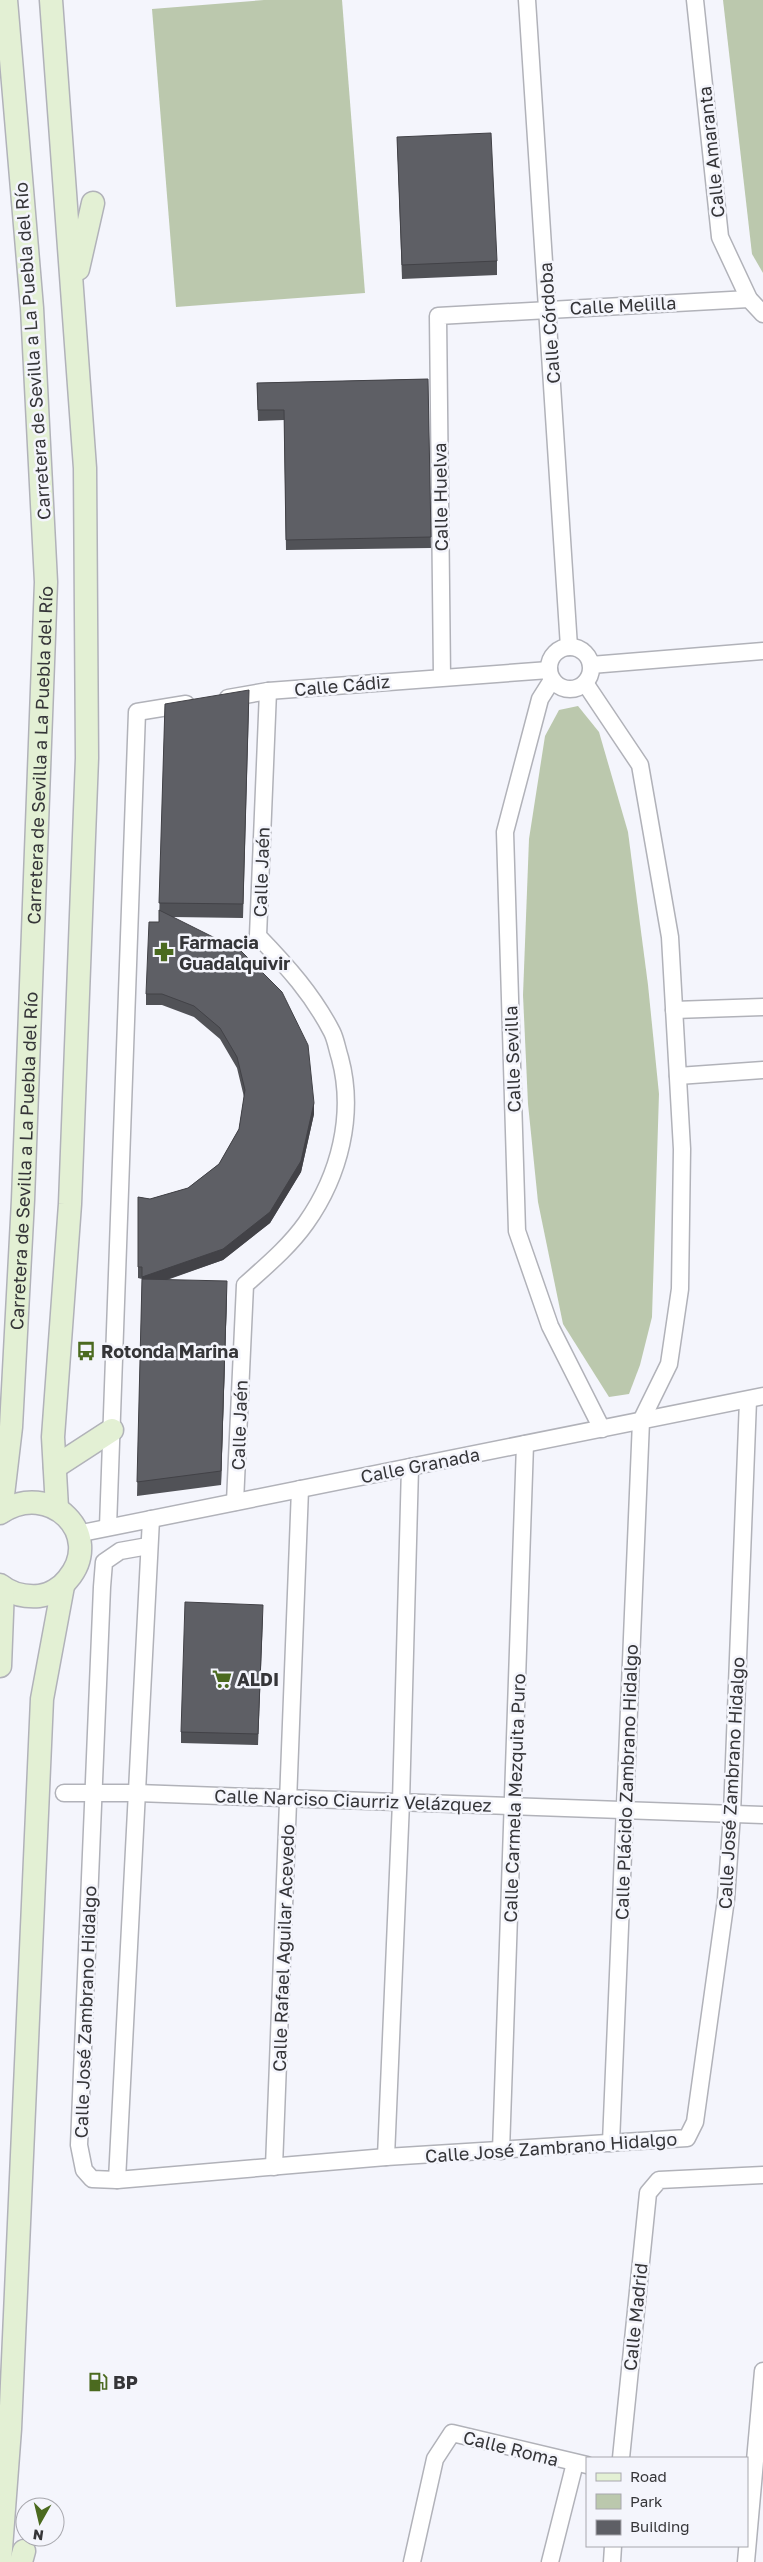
<svg xmlns="http://www.w3.org/2000/svg" width="763" height="2562" viewBox="0 0 763 2562" font-family="'Golos Text',sans-serif">
<style>
.green{fill:#bbc8ad}
.lines{fill:none;stroke-linecap:round;stroke-linejoin:round}
.minor-casing{stroke:#b1b2b9;stroke-width:19}
.secondary-casing{stroke:#b1b2b9;stroke-width:25}
.minor{stroke:#fff;stroke-width:16}
.secondary{stroke:#e3f0d4;stroke-width:22}
.wall{fill:#515257}
.shaded-wall{fill:#424247}
.building{fill:#5e5f65;stroke:#424247}
.labels{text-anchor:middle;dominant-baseline:central;stroke-width:5;stroke-linejoin:round;paint-order:stroke}
.street-label{font-size:18px;fill:#353538;stroke:#f4f5fc}
.poi-label{font-size:18px;font-weight:bold;fill:#353538;stroke:#f4f5fc;text-anchor:start}
</style>
<rect width="100%" height="100%" fill="#f4f5fc"/>
<g class="green">
<polygon points="264,0 342,0 365,293 176,307 152,9"/>
<polygon points="723,0 763,0 763,273 752,254"/>
<polygon points="578,706 599,732 628,832 648,985 659,1094 652,1317 640,1365 629,1394 609,1397 563,1324 538,1202 528,1104 523,995 529,839 545,736 559,710"/>
</g>
<g class="lines">
<defs>
<g id="minor">
<polyline points="527,0 569,647"/>
<polyline points="695,0 720,237 749,299 763,314"/>
<circle cx="570" cy="668" r="21"/>
<polyline points="591,665 763,651"/>
<polyline points="442,677 438,316 749,299"/>
<polyline points="552,680 540,699 505,832 517,1231 550,1326 602,1429"/>
<polyline points="585,683 640,765 670,937 682,1149 680,1289 669,1364 641,1421 611,2143"/>
<polyline points="228,698 268,691 549,670"/>
<polyline points="674,1010 763,1007"/>
<polyline points="678,1076 763,1070"/>
<path d="M235,1502L245,1285C266,1266 289,1247 306,1223C340,1175 355,1114 340,1058C337,1049 336,1040 332,1032C313,995 287,966 258,936L268,691"/>
<polyline points="108,1527 137,712 186,704"/>
<polyline points="77,1534 763,1396"/>
<polyline points="148,1546 120,1551 104,1562 102,1587 79,2145 84,2170 92,2179 117,2180 386,2157 687,2138 695,2122 726,1899 732,1814 748,1400"/>
<polyline points="64,1793 137,1793 763,1815"/>
<polyline points="501,2151 525,1444"/>
<polyline points="386,2157 401,1802 410,1467"/>
<polyline points="274,2167 300,1489"/>
<polyline points="117,2180 151,1519"/>
<polyline points="621,2458 648,2193 659,2180 763,2175"/>
<polyline points="412,2562 435,2459 452,2433 587,2465"/>
<polyline points="550,2562 575,2463"/>
<polyline points="612,2562 613,2546"/>
<polyline points="746,2562 763,2371"/>
</g>
<g id="secondary">
<polyline points="51,0 85,468 87,758 70,1204 53,1437 57,1508"/>
<polyline points="78,269 93,203"/>
<polyline points="55,1467 112,1430"/>
<path id="s1" d="M1,1512L11,1427L23,1200L46,582L32,308L6,0"/>
<path d="M0,1513C50,1479 105,1535 68,1579C62,1587 50,1595 39,1596C25,1597 12,1595 0,1585"/>
<polyline points="0,1666 3,1588"/>
<polyline points="0,2562 10,2429 42,1699 63,1586"/>
<polyline points="21,2562 24,2551"/>
</g>
</defs>
<use href="#minor" class="minor-casing"/>
<use href="#secondary" class="secondary-casing"/>
<use href="#minor" class="minor"/>
<use href="#secondary" class="secondary"/>
</g>
<g class="wall">
<polygon points="397,137 497,261 497,275 402,279"/>
<polygon points="428,379 431,548 286,550 284,420 258,421 257,383"/>
<polygon points="165,704 249,704 243,918 173,917 314,1114 301,1172 270,1223 223,1260 167,1280 227,1295 221,1485 137,1496 142,1279 138,1278 138,1197 150,1199 188,1188 219,1164 239,1129 244,1097 237,1068 220,1039 194,1017 162,1005 146,1005 146,994 159,922"/>
<polygon points="263,1616 258,1745 181,1743 181,1732"/>
</g>
<g class="shaded-wall">
<polygon points="314,1103 314,1114 301,1172 270,1223 223,1260 142,1288 142,1277"/>
<polygon points="227,1281 227,1295 221,1485 221,1471"/>
</g>
<g class="building">
<polygon points="491,133 497,261 402,265 397,137"/>
<polygon points="428,379 431,537 286,540 284,410 258,410 257,383"/>
<polygon points="249,690 243,904 159,903 165,704"/>
<polygon points="159,910 241,951 282,992 308,1045 314,1103 301,1161 270,1212 223,1249 142,1277 142,1267 138,1267 138,1197 150,1199 188,1188 219,1164 239,1129 245,1090 237,1057 220,1028 194,1006 162,994 146,994 149,922 159,922"/>
<polygon points="142,1279 227,1281 221,1471 137,1482"/>
<polygon points="185,1602 263,1605 258,1734 181,1732"/>
</g>
<defs>
<symbol id="pharmacy-bare" viewBox="-9 -9 18 18"><path d="M-2-6h4v4h4v4h-4v4h-4v-4h-4v-4h4Z" fill="#4b6a1f" stroke="#f4f5fc" stroke-width="2.5" paint-order="stroke"/></symbol>
<symbol id="bus-bare" viewBox="-9 -9 18 18"><path d="M-5-6H5V4H4V6H2V4H-2V6H-4V4H-5ZM-3.5-4V0h7V-4ZM-3.5 1.2v1.5H-2V1.2ZM2 1.2v1.5H3.5V1.2Z" fill="#4b6a1f" stroke="#f4f5fc" stroke-width="2.5" paint-order="stroke"/></symbol>
<symbol id="supermarket-bare" viewBox="-9 -9 18 18"><path d="M-6-5.5h2.5l.6 2H6L4.5 2H-2.5L-4.4-4H-6ZM-1.5 3.2a1.3 1.3 0 1 0 .1 0ZM3 3.2a1.3 1.3 0 1 0 .1 0Z" fill="#4b6a1f" stroke="#f4f5fc" stroke-width="2.5" paint-order="stroke"/></symbol>
<symbol id="fuel-bare" viewBox="-9 -9 18 18"><path d="M-5.5-6h7V0h2V4h1.3V-2.5L3-4.5l.8-.8L6-3V5H2.5V1h-1V6h-7ZM-4.2-4.7v3.2H.2V-4.7Z" fill="#4b6a1f" stroke="#f4f5fc" stroke-width="2.5" paint-order="stroke"/></symbol>
</defs>
<g fill-rule="evenodd">
<use href="#pharmacy-bare" x="150" y="938" width="28" height="28"/>
<use href="#bus-bare" x="72" y="1337" width="28" height="28"/>
<use href="#supermarket-bare" x="208" y="1665" width="28" height="28"/>
<use href="#fuel-bare" x="84" y="2368" width="28" height="28"/>
</g>
<g class="labels">
<g class="street-label">
<text transform="translate(711 152) rotate(-96)">Calle Amaranta</text>
<text transform="translate(623 305) rotate(-3)">Calle Melilla</text>
<text transform="translate(549 323) rotate(-94)">Calle Córdoba</text>
<text transform="translate(32 351) rotate(-94)">Carretera de Sevilla a La Puebla del Río</text>
<text transform="translate(440 497) rotate(-91)">Calle Huelva</text>
<text transform="translate(342 685) rotate(-5)">Calle Cádiz</text>
<text stroke="none"><textPath href="#s1" startOffset="758">Carretera de Sevilla a La Puebla del Río</textPath></text>
<text transform="translate(261 872) rotate(-88)">Calle Jaén</text>
<text transform="translate(512 1059) rotate(-92)">Calle Sevilla</text>
<text stroke="none"><textPath href="#s1" startOffset="352">Carretera de Sevilla a La Puebla del Río</textPath></text>
<text transform="translate(239 1425) rotate(-88)">Calle Jaén</text>
<text transform="translate(420 1465) rotate(-11)">Calle Granada</text>
<text transform="translate(626 1782) rotate(-88)">Calle Plácido Zambrano Hidalgo</text>
<text transform="translate(731 1783) rotate(-87)">Calle José Zambrano Hidalgo</text>
<text transform="translate(514 1798) rotate(-88)">Calle Carmela Mezquita Puro</text>
<text transform="translate(353 1800) rotate(2)">Calle Narciso Ciaurriz Velázquez</text>
<text transform="translate(283 1948) rotate(-88)">Calle Rafael Aguilar Acevedo</text>
<text transform="translate(85 2012) rotate(-88)">Calle José Zambrano Hidalgo</text>
<text transform="translate(551 2147) rotate(-4)">Calle José Zambrano Hidalgo</text>
<text transform="translate(635 2317) rotate(-84)">Calle Madrid</text>
<text transform="translate(511 2448) rotate(14)">Calle Roma</text>
</g>
<g class="poi-label">
<text x="179" y="942">Farmacia<tspan x="179" dy="21">Guadalquivir</tspan></text>
<text x="101" y="1351">Rotonda Marina</text>
<text x="237" y="1679">ALDI</text>
<text x="113" y="2382">BP</text>
</g>
</g>
<rect x="586" y="2457" width="162" height="90" fill="#f4f5fc" stroke="#a8a8ae"/>
<rect x="596" y="2473" width="25" height="8" fill="#e3f0d4" stroke="#a8a8ae"/>
<text x="630" y="2482" font-size="15" fill="#353538">Road</text>
<rect x="596" y="2494" width="25" height="15" fill="#bbc8ad" stroke="#a8a8ae"/>
<text x="630" y="2507" font-size="15" fill="#353538">Park</text>
<rect x="596" y="2520" width="25" height="15" fill="#5e5f65" stroke="#a8a8ae"/>
<text x="630" y="2532" font-size="15" fill="#353538">Building</text>
<g transform="translate(40 2522) rotate(188)"><circle r="24" fill="#f4f5fc" stroke="#a8a8ae"/>
<path d="M0-4L9 19L0 12L-9 19Z" fill="#4b6a1f"/>
<text y="-8" font-size="14" font-weight="bold" text-anchor="middle" fill="#353538">N</text>
</g>
</svg>
